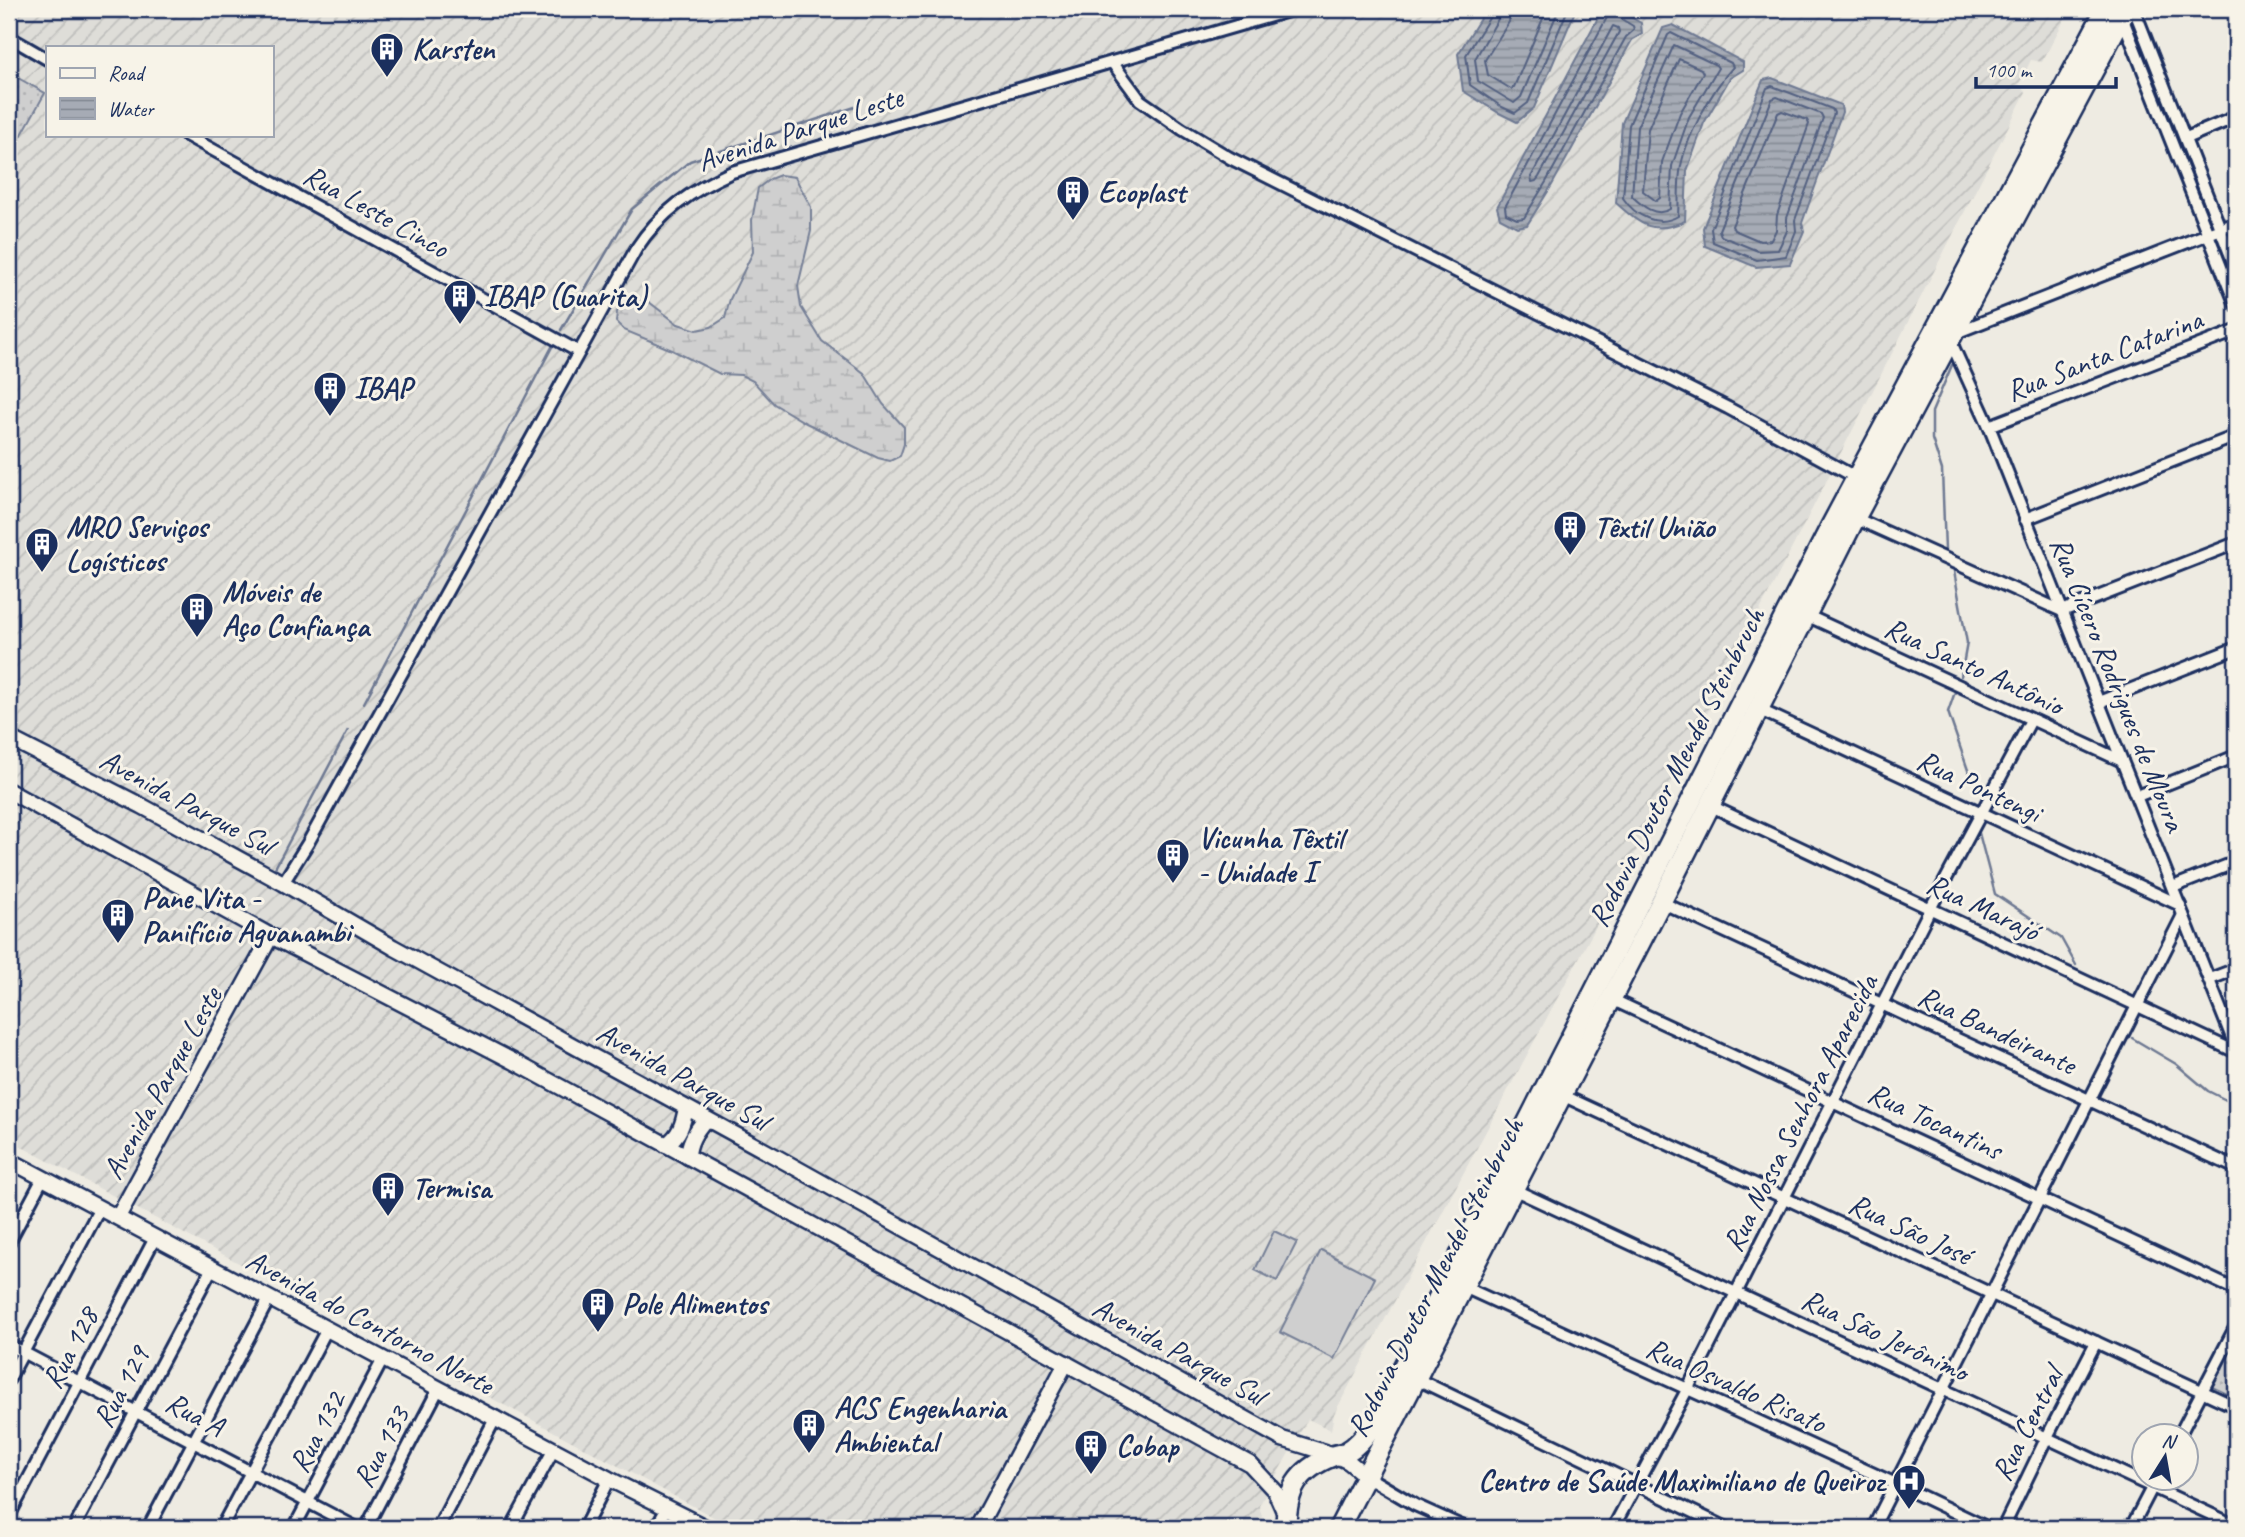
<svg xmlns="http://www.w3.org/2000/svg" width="2245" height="1537" viewBox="0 0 2245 1537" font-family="Caveat,sans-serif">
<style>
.industrial{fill:url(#industrial-furrows);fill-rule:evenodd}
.grass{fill:url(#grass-dots);stroke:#757f96;stroke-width:2}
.wetland{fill:url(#wetland-marsh);stroke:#757f96;stroke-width:2}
.garden{fill:#cfcfcf;stroke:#757f96;stroke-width:2}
.water{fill:url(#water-rules);stroke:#6e7992;stroke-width:2}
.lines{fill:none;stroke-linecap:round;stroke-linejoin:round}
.shore{stroke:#536181;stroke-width:2}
.stream{stroke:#6e7992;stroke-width:2.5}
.street-casing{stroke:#1b2f5e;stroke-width:16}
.secondary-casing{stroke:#1b2f5e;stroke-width:19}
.highway-casing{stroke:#1b2f5e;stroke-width:24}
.street{stroke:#f7f3e8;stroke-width:10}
.secondary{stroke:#f7f3e8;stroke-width:14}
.highway{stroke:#f7f3e8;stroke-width:19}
.labels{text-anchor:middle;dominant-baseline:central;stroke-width:6;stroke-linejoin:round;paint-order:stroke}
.poi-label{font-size:30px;font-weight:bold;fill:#1b2f5e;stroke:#f7f3e8;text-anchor:start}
.street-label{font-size:30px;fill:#1b2f5e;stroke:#f7f3e8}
</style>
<defs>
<pattern id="industrial-furrows" width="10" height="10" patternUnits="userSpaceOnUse" patternTransform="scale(1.75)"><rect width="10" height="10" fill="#deddd8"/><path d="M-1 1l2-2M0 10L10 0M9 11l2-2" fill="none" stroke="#bebebc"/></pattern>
<pattern id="grass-dots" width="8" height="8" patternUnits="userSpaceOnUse" patternTransform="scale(1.75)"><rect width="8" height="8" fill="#cfcfcf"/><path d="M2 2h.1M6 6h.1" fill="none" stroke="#b1b2b4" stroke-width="1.8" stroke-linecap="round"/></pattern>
<pattern id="wetland-marsh" width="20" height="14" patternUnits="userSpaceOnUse" patternTransform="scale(1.75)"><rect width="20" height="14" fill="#cfcfcf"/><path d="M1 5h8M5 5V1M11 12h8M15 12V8" fill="none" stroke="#b1b2b4"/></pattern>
<pattern id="water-rules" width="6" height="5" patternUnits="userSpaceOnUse" patternTransform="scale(1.75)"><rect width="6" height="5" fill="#a6abb5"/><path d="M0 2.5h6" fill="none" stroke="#868c96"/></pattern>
</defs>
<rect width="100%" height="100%" fill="#eeebe2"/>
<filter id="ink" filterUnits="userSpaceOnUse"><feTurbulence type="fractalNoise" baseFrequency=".0143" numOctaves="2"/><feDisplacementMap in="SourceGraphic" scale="14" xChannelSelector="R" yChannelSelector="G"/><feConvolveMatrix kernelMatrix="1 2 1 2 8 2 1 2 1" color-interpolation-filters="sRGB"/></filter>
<g filter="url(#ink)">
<path class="industrial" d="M9,9H2070L2042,62L2031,60L2019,84L2026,92L1636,852L1334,1414L1331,1430L1308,1419L1259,1506L1265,1528H734L9,1140ZM47,47H271V135H47Z"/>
<g class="grass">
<polygon points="9,73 45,93 9,158"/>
<polygon points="2236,1341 2236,1398 2212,1387"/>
</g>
<polygon class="wetland" points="780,175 795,177 811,207 811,231 798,286 801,307 822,341 864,373 883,404 904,427 904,444 900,456 890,461 878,458 806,423 774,404 753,381 741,375 720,374 672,350 624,330 616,322 617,312 624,301 649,302 678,324 697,330 711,327 725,318 730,299 753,252 752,220 758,188 770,179"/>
<g class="garden">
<polygon points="1274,1231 1297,1242 1277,1281 1255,1270"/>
<polygon points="1321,1250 1375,1278 1334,1359 1280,1332"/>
</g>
<g class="water">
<polygon points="1486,9 1576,9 1534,108 1517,122 1499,113 1463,91 1458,54"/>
<polygon points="1610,9 1617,9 1641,23 1642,34 1632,40 1552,185 1527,225 1517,227 1500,218 1497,207 1601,12"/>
<path d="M1673,25L1743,62V70L1730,78L1704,123L1687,171L1685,221C1652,236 1640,224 1616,203L1622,123L1663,28Z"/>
<polygon points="1772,78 1841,105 1842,112 1802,223 1804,231 1790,264 1756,267 1705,246 1703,228 1763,80"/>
</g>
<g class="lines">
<g class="shore">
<polyline points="1492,9 1491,15 1466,55 1470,85 1502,107 1515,113 1528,103 1568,9"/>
<polyline points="1501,9 1498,19 1475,59 1478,81 1514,103 1521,97 1559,9"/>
<polyline points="1511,9 1509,22 1485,60 1488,75 1511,89 1514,87 1547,9"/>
<polyline points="1609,9 1611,10 1505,207 1506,214 1517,219 1524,218 1546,182 1626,37 1634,30 1633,26 1618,17 1613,10 1615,9"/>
<polygon points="1613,26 1618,28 1619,32 1539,177 1536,181 1532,182 1531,177"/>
<path d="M1671,33L1731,63L1733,67C1712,90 1684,140 1680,172C1678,186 1679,201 1678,216C1658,228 1635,216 1623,198L1629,125L1668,35Z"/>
<path d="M1674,45L1716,65L1718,68L1689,117L1672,166L1670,209C1656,218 1642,206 1632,196L1637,127Z"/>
<polygon points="1679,59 1701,69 1703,73 1680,113 1662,162 1660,198 1656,201 1643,191 1648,129"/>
<polygon points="1772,86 1832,109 1834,113 1795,220 1796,231 1786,256 1757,260 1713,242 1711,229 1767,88"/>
<polygon points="1777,97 1821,114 1823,118 1787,218 1787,231 1778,250 1758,251 1721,236 1719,230 1772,99"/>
<polygon points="1782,111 1807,120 1809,124 1777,215 1776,230 1771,240 1760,241 1734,230 1732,226 1778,113"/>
</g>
<g class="stream">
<polyline points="561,330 632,209 690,161 855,107"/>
<polyline points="1945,550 1942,470 1932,439 1932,412 1952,365"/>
<polyline points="1954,571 1967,643 1961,676"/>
<polyline points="1955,692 1948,712 1969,773"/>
<polyline points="364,703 553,345"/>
<polyline points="1979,833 1995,894 2061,938 2076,965"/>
<polyline points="275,868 348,730"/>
<polyline points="2132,1038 2176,1064 2208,1091 2236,1105"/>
</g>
<defs>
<g id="street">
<polyline points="2134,9 2236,269"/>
<polyline points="2122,17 2236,305"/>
<polyline points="9,37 47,59"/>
<polyline points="1112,62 1140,100 1182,129 1230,158 1728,408 1857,478"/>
<polyline points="186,135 579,352"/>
<polyline points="2186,138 2236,117"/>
<polyline points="1955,333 2236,223"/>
<polyline points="1950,340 1989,426 2236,1048"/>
<polyline points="1989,426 2236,331"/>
<polyline points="1855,518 2062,611 2236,543"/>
<polyline points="2025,519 2236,436"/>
<polyline points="1806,615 2122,761"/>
<polyline points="2099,702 2236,648"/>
<polyline points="1758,709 2180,905"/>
<polyline points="2137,796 2236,756"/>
<polyline points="1709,805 2236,1052"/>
<path d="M283,883L308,843L636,249C660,212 692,190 732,172L1295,9"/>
<polyline points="2173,887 2236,862"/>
<polyline points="1661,902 2236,1168"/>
<polyline points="2210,979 2236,969"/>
<polyline points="1611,999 2236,1290"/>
<polyline points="1562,1095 2236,1407"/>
<polyline points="1513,1189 2236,1526"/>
<polyline points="9,1242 43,1178"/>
<polyline points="1464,1287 1896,1484 1988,1528"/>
<polyline points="9,1345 357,1528"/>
<polyline points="9,1379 100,1208"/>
<polyline points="1417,1379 1727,1528"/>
<polyline points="2179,1436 2236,1326"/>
<polyline points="1366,1476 1415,1505 1466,1528"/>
<polyline points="9,1516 155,1238"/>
<polyline points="9,1525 15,1528"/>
<polyline points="74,1528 212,1268"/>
<polyline points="148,1528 269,1299"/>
<polyline points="221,1528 327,1329"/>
<polyline points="294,1528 383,1359"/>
<polyline points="366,1528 439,1388"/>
<polyline points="438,1528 496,1417"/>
<polyline points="511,1528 554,1449"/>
<polyline points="584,1528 609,1479"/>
<polyline points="656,1528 667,1508"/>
<polyline points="1613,1528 1687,1390 1930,909 2031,720"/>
<polyline points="1873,1528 2183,915"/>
<polyline points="2003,1528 2046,1439 2096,1342"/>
<polyline points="2131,1528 2157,1478"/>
</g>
<g id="secondary">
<polyline points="9,738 142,806 283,883 393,947 780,1159 1282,1439 1334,1455 1349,1462 1366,1476"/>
<polyline points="9,791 271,936 513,1061 1250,1464 1275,1491 1286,1516"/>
<path d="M666,1145C680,1135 683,1124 686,1108"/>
<path d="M688,1157C688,1142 696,1130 706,1119"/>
<polyline points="9,1160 609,1479 707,1528"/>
<polyline points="118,1217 271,936"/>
<polyline points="978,1528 1066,1363"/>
</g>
<g id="highway">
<path d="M1286,1528C1286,1491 1297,1470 1333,1456C1337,1454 1344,1454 1348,1451C1368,1439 1379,1413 1390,1393L1831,526L2106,9"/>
<polyline points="1339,1528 1661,902 1855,518 2126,9"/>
</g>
</defs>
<use href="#street" class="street-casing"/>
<use href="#secondary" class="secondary-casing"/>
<use href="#highway" class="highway-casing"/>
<use href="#street" class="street"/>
<use href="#secondary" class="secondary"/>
<use href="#highway" class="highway"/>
</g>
</g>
<defs>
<symbol id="building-pin" viewBox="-11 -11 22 30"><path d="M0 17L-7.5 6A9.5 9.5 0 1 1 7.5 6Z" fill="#1b2f5e" stroke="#f7f3e8"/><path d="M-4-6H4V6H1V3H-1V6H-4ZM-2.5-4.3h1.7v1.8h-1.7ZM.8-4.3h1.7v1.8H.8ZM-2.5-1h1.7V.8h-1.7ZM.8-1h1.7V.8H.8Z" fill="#fff"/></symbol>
<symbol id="hospital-pin" viewBox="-11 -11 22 30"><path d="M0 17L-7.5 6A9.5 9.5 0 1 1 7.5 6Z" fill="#1b2f5e" stroke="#f7f3e8"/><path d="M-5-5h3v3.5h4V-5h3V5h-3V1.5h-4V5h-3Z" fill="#fff"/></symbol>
</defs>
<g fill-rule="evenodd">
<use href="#building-pin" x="368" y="30" width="38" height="52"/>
<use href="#building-pin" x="1054" y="173" width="38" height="52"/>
<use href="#building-pin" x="441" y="277" width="38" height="52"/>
<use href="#building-pin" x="311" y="369" width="38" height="52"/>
<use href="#building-pin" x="1551" y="508" width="38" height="52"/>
<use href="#building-pin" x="23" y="525" width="38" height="52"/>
<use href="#building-pin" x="178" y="590" width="38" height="52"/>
<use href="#building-pin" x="1154" y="836" width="38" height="52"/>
<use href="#building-pin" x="99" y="896" width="38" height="52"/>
<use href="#building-pin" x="369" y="1169" width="38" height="52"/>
<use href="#building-pin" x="579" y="1285" width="38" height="52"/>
<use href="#building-pin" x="790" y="1406" width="38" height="52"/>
<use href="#building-pin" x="1072" y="1427" width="38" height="52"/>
<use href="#hospital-pin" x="1890" y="1462" width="38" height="52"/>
</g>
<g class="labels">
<g class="poi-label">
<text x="412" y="49">Karsten</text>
<text x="1098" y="192">Ecoplast</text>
<text x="484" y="296">IBAP (Guarita)</text>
<text x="354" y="388">IBAP</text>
<text x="66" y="527">MRO Serviços<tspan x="66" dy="34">Logísticos</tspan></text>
<text x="1594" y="527">Têxtil União</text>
<text x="222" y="592">Móveis de<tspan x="222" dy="34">Aço Confiança</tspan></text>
<text x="1198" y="838">Vicunha Têxtil<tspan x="1198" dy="34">- Unidade I</tspan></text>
<text x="142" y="898">Pane Vita -<tspan x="142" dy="34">Panifício Aguanambi</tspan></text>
<text x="412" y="1188">Termisa</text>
<text x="622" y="1304">Pole Alimentos</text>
<text x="834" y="1408">ACS Engenharia<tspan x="834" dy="34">Ambiental</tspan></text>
<text x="1116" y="1446">Cobap</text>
<text x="1884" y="1481" text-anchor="end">Centro de Saúde Maximiliano de Queiroz</text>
</g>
<g class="street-label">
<text transform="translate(800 129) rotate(-18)">Avenida Parque Leste</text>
<text transform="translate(376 211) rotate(29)">Rua Leste Cinco</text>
<text transform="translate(2104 355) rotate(-21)">Rua Santa Catarina</text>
<text transform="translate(1974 666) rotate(25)">Rua Santo Antônio</text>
<text transform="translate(2118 684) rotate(68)">Rua Cícero Rodrigues de Moura</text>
<text transform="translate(1676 767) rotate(-63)">Rodovia Doutor Mendel Steinbruch</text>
<text transform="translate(1979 786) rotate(25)">Rua Pontengi</text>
<text transform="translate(187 802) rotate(28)">Avenida Parque Sul</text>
<text transform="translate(1983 907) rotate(25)">Rua Marajó</text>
<text transform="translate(1997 1030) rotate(25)">Rua Bandeirante</text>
<text transform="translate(683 1076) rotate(29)">Avenida Parque Sul</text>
<text transform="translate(162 1083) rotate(-61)">Avenida Parque Leste</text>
<text transform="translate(1800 1113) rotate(-63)">Rua Nossa Senhora Aparecida</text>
<text transform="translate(1935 1121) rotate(25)">Rua Tocantins</text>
<text transform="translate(1910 1229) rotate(25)">Rua São José</text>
<text transform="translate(1435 1277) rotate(-63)">Rodovia Doutor Mendel Steinbruch</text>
<text transform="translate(370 1322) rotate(28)">Avenida do Contorno Norte</text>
<text transform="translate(1885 1335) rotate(25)">Rua São Jerônimo</text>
<text transform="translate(70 1348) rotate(-62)">Rua 128</text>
<text transform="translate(1179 1351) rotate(29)">Avenida Parque Sul</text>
<text transform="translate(1736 1385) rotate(24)">Rua Osvaldo Risato</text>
<text transform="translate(121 1387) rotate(-62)">Rua 129</text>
<text transform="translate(195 1414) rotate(28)">Rua A</text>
<text transform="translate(2027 1424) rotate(-63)">Rua Central</text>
<text transform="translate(317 1432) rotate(-62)">Rua 132</text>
<text transform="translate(381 1447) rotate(-62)">Rua 133</text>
</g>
</g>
<rect width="2245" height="1537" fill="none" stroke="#f7f3e8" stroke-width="35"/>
<rect x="18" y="18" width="2210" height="1502" fill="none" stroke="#1b2f5e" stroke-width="2.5" filter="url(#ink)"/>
<rect x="46" y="46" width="228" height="91" fill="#f7f3e8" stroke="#9fa5b1" stroke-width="2"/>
<rect x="60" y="68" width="35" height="10" fill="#f7f3e8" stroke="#9fa5b1" stroke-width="2"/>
<text x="108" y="80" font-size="21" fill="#1b2f5e">Road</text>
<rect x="60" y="98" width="35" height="21" fill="url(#water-rules)" stroke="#9fa5b1" stroke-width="2"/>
<text x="108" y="116" font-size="21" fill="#1b2f5e">Water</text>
<g transform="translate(2165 1457) rotate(11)"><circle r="33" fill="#f7f3e8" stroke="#9fa5b1" stroke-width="2"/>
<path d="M0-5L12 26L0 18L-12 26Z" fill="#1b2f5e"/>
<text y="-10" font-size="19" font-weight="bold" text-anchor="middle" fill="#1b2f5e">N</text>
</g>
<path d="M1976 77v10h140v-10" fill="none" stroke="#1b2f5e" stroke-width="3.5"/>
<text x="1986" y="77" font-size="21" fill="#1b2f5e" stroke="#f7f3e8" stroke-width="5" paint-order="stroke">100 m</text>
</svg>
